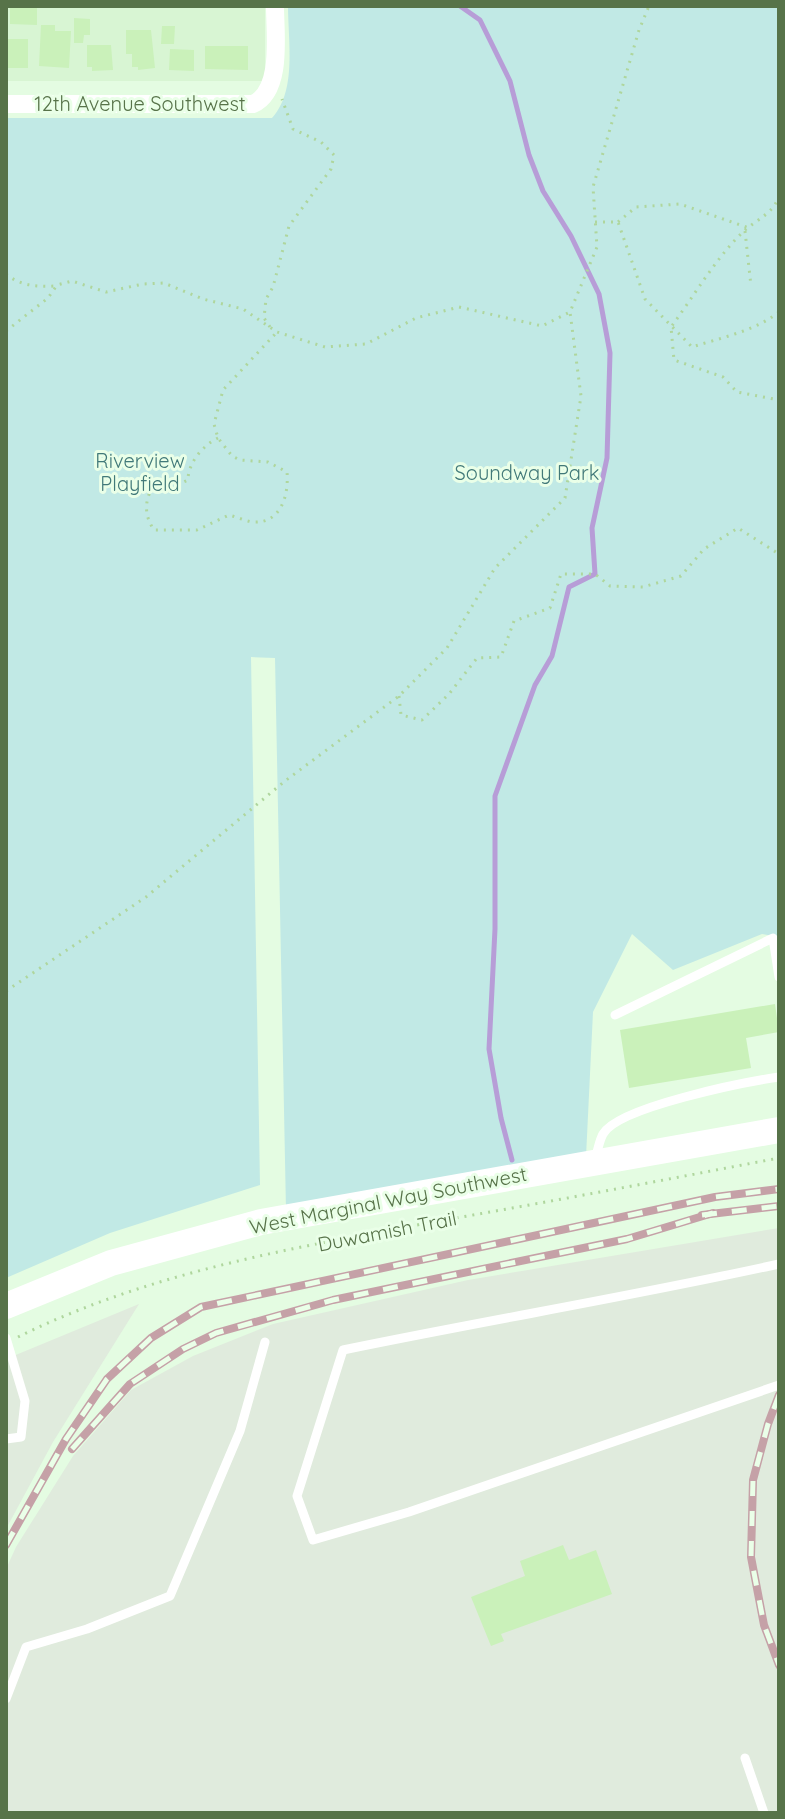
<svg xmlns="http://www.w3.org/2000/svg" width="785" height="1819" viewBox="0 0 785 1819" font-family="Quicksand,sans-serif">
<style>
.residential{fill:#d8f5d3}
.industrial{fill:#e0ebdd}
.green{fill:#c1e9e5}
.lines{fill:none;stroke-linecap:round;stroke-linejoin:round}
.stream{stroke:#b79dd7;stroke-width:5}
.building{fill:#caf1ba}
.path{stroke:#afd69d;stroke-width:3;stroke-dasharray:2 6;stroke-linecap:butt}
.lane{stroke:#fff;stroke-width:9}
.street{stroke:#fff;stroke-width:18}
.secondary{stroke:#fff;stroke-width:26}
.rail-casing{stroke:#c5a1a7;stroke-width:8}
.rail{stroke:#eaffe8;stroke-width:5;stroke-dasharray:15;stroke-linecap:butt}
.labels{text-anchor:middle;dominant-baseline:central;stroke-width:6;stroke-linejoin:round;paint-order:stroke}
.street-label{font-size:20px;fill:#577349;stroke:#eaffe8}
.park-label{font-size:20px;fill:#417979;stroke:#eaffe8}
</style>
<rect width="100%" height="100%" fill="#e4fce2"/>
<rect class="residential" x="6" y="6" width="259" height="75"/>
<g class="industrial">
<polygon points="779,1228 779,1813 6,1813 6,1569 16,1547 73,1456 131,1390 193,1356 273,1324 468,1280"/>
<polygon points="139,1304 53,1442 6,1529 6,1359"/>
</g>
<path class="green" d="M288,6H779V937L762,934L673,970L632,934L593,1012L586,1157L286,1210L275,658L251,657L260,1185L110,1233L6,1278V118H272C297,91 288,41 288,6Z"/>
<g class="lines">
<polyline class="stream" points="460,6 480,20 510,81 529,155 543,191 571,236 599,294 610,353 607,458 592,528 595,574 569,587 552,656 535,685 495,796 495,929 489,1049 501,1118 512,1160"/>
</g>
<g class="building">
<polygon points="10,6 37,6 37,25 10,24"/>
<polygon points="74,18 90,19 90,35 84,35 83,43 74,43"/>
<polygon points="41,25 55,25 55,31 71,31 69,68 39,66"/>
<polygon points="162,26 175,26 174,44 161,44"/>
<polygon points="126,30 151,30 155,68 138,70 138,67 132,67 132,54 126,54"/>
<rect x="6" y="39" width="22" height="29"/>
<polygon points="87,45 111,45 113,70 92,71 92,67 87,67"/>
<polygon points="205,46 248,46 248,70 205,69"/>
<polygon points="170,49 194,50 194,71 169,70"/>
<polygon points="775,1004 779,1032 746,1038 751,1068 629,1088 620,1030"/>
<polygon points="563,1545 569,1560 596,1550 612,1594 501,1634 504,1641 491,1646 471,1597 525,1576 520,1561"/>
</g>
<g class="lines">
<g class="path">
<path d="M779,195C775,212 758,219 745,230C717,256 694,296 671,327L674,360L723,377L737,392L779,400"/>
<path d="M595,222H618L645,299L692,347C720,338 755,331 779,312"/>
<polyline points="618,222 636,207 680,204 749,228"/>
<polyline points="745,231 751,286"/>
<path d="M6,274C20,286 38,287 55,286"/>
<polyline points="270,327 264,318 266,299 273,287 289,226 331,169 334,155 321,142 293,129 282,99"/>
<polyline points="6,331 48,298 57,285 72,281 106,292 143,284 164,283 203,299 243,309 277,332 325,347 366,344 416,318 459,307 542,326 570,312"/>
<path d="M218,438C203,445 188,463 188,480L171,488L150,492C144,506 146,518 154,530H197L229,515C237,517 245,521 253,522C281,524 289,495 287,472L268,462L240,460L232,456L218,438L214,424L223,390L277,332"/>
<polyline points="399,696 401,715 422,720 449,694 477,658 501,657 514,621 550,608 561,574 595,574 610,586 643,587 681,576 704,549 738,528 779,554"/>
<polyline points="6,991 146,897 285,781 399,696 447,648 495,568 565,498 581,396 570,312 597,247 593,187 639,30 649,6"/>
<path d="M18,1337C154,1270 303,1246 450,1219C560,1200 669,1179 779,1158"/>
</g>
<g class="lane">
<polyline points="615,1015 773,938 779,977"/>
<path d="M595,1158C598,1151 599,1141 603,1134C618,1107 745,1082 779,1077"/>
<path d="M779,1264C634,1296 488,1320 343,1350L297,1496L313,1540L409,1512L779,1385"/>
<polyline points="6,1338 25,1401 21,1437 6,1439"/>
<polyline points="6,1699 26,1647 87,1629 170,1596 240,1431 265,1342"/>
<polyline points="745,1758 764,1813"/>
</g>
<path class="street" d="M6,104H253C283,91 275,33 275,6"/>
<polyline class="secondary" points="6,1306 111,1263 261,1222 779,1130"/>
<defs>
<g id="rail">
<polyline points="702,1215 779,1206"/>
<polyline points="779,1395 768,1424 753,1480 751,1557 764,1625 779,1665"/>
<polyline points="72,1449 130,1384 183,1349 216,1333 333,1300 627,1239 713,1213"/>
<polyline points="6,1545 66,1439 107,1379 151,1338 201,1307 715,1197 779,1189"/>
</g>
</defs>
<use href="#rail" class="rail-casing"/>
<use href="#rail" class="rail"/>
</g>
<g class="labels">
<g class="street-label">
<text x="140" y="103">12th Avenue Southwest</text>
<text transform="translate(388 1200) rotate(-11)">West Marginal Way Southwest</text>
<text transform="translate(387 1231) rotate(-11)">Duwamish Trail</text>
</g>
<g class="park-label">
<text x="140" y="460">Riverview<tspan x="140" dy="23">Playfield</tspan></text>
<text x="527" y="472">Soundway Park</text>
</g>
</g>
<rect width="785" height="1819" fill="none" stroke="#577349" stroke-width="16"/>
</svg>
